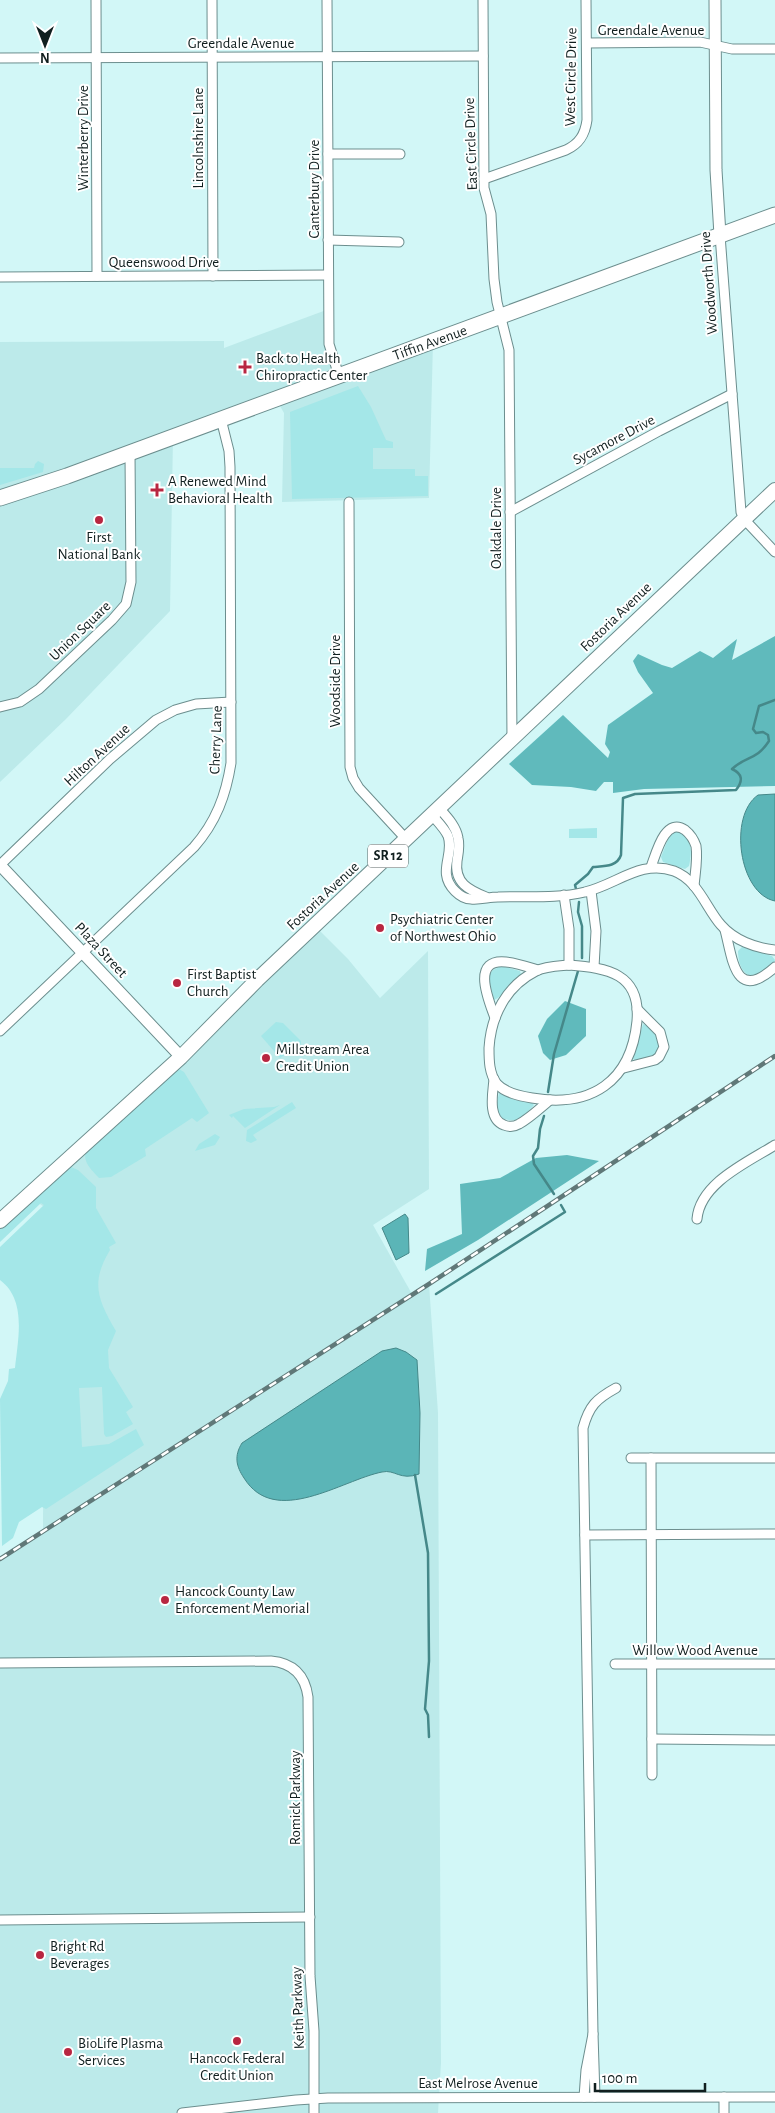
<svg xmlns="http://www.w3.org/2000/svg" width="775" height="2113" viewBox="0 0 775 2113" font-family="'Alegreya Sans',sans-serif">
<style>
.built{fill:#bceaea}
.green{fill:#a4e7e8}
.forest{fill:#60babc}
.water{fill:#5bb5b7;stroke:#458889}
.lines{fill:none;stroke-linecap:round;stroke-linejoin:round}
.stream{stroke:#458889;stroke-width:2.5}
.street-casing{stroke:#6c8e8e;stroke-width:11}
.secondary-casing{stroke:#6c8e8e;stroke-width:13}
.primary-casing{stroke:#6c8e8e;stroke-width:16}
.highway-casing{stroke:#6c8e8e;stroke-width:17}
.street{stroke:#fff;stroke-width:9}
.secondary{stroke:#fff;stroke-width:11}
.primary{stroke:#fff;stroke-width:14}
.highway{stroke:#fff;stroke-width:15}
.rail-casing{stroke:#607878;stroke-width:4.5}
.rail{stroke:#fff;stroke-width:2.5;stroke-dasharray:8;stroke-linecap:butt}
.poi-dot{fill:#b82641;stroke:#fff;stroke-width:2}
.labels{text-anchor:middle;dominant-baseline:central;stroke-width:4;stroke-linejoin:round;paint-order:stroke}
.shield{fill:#fff;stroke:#586262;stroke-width:1}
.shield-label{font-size:14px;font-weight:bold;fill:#111f1f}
.street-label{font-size:15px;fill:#111f1f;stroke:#fff}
.poi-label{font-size:15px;fill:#111f1f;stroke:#fff;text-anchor:start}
</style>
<rect width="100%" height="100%" fill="#d2f7f7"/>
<g class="built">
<polygon points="329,309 329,344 339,376 433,342 429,498 282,502 284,413 276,399 173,437 170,611 66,719 0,782 0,342 224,341 224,348"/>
<polygon points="315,926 348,959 380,998 428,951 429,1189 373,1225 412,1294 429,1284 438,1413 441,2063 438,2113 0,2113 0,1559 43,1531 44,1207 29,1196"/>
</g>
<g class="green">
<polygon points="358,386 371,407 386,440 393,442 393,448 373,448 373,469 415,469 415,476 428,476 428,496 292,499 290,412"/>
<polygon points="38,461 44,464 43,472 0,485 0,468 34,468 35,464"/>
<polygon points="597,828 597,838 569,838 569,829"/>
<path d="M678,830C693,838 692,852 689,866L685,869L663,862L661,857L670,834Z"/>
<path d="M742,947L772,956L775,960C763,986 738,981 738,951Z"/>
<path d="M501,966L520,971L521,975C514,981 501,998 494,1000L488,976L493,970Z"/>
<polygon points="276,1022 283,1023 301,1041 301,1044 280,1058 261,1036"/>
<path d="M643,1024C656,1031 663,1040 656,1054L635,1061L633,1058Z"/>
<path d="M177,1068L184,1072L209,1113L197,1122L192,1118L145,1149L146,1156L111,1177L99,1178C91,1169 81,1161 87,1148Z"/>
<path d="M499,1093L515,1100L532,1103L534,1105C523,1117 516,1125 500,1117L496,1107Z"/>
<polygon points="292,1102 296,1108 253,1135 257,1140 251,1143 246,1141 247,1130"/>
<polygon points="280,1105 245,1128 233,1116 232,1118 229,1115 244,1109 274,1107"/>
<polygon points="215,1134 220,1137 215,1145 195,1151 199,1144"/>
<path d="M71,1167L78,1170L96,1187V1208L116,1243L109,1247L110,1250C90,1283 98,1300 116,1331L108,1350L109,1368L133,1407L126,1412L133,1424L112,1436L106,1437L104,1434L102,1387L79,1388L82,1447L109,1444L136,1429L144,1445L46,1509L42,1507L19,1522L13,1538L2,1546L0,1399L8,1381L9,1369L15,1368C18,1339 27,1300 0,1280V1247L44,1205L41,1203L0,1242V1229L66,1168Z"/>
</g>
<g class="forest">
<polygon points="775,636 775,786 644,789 613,793 613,782 604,782 596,791 571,787 532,785 509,764 563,715 608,758 610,752 605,744 608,725 653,693 638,672 633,661 638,654 662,665 672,668 700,651 713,658 737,639 732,660"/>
<polygon points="565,1001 586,1009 586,1036 566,1055 550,1060 543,1053 538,1036 547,1019"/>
<polygon points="567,1155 599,1161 478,1240 425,1271 427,1249 462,1234 460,1184 500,1178 536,1158"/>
</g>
<g class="water">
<path d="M775,794V901C739,894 728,816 758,795Z"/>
<polygon points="405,1214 408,1218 409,1253 396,1260 382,1228"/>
<path d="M396,1348L406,1352L417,1360L420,1413L419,1474C400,1481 395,1469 382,1472C342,1480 275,1528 244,1478C236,1466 234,1456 242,1443L382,1351Z"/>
</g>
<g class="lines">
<g class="stream">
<path d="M576,889L575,885L588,874L593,867C604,866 617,867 621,855L623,798L635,794L736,790C743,781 743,774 732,769C747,755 756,761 769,741L768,735L763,732L756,733L753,729L759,706L775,700"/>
<polyline points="579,902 578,912 582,926 582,958"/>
<polyline points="548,1092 554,1054 578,971"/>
<polyline points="544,1116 540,1129 538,1148 533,1156 534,1164 554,1194"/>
<polyline points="436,1294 565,1212 561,1205"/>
<polyline points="415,1475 428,1553 429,1661 425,1709 428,1715 429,1737"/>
</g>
<defs>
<g id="street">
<polyline points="96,0 97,276"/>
<polyline points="212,0 213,276"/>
<polyline points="327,0 329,344 339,376"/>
<polyline points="483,0 484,188 491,214 494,279 497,302 509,350 512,739"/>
<polyline points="587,43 700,42 732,49 775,49"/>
<polyline points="0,58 483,56"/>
<polyline points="328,154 400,154"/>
<path d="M484,179L566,150C579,144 585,135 587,120L586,0"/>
<polyline points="720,235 741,512 744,519 775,552"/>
<polyline points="328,240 399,242"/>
<polyline points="0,277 328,275"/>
<polyline points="349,502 350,767 353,778 359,788 406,839"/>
<polyline points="510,512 659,431 732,394"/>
<polyline points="0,707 20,702 39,689 112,620 126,604 131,582 130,453"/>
<path d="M439,808C447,817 456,826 458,838C460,846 458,854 457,861C454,883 469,890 486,897"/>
<path d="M432,815C437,821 445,829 448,836C455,855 436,872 455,891C459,895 465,899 471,899C480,900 489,897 498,897C526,896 557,899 585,892C616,885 641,859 674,871C698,880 706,908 721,925C734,940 755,948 775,950"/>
<polyline points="0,865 110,759 156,720 175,710 196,704 231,702"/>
<path d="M651,867C656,854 665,816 685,830C690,834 694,840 696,846C698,859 695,874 694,886"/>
<polyline points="591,891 596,931 594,967"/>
<polyline points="564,895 569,929 569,965"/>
<path d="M725,930C733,960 735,1003 775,967"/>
<path d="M569,965C607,968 641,973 637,1021C631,1082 591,1108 532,1098C520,1096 505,1093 497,1084C489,1074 489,1060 489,1048C491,1016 506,986 536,971C546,966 559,966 569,965Z"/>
<path d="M495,1018C489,1001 470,958 506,962C517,963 528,967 538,970"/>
<path d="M0,1031L194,847C216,822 226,795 231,763L230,467L229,451L221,419"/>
<polyline points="624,1068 655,1060 659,1057 664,1047 660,1032 637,1009"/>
<path d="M494,1079C493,1092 487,1119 504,1125C509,1127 514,1127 519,1124C530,1118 540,1108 550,1100"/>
<path d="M697,1219C700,1183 748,1162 775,1145"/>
<polyline points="631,1458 775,1458"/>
<polyline points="651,1458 652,1775"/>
<polyline points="585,1535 775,1534"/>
<path d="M0,1663L271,1661C293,1663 305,1675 308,1697L310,1976L314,2031V2113"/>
<polyline points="615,1664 775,1664"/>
<polyline points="652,1739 775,1740"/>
<polyline points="0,1920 310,1917"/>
<path d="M593,2034L583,1428C589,1406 596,1399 616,1388"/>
<polyline points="584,2097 586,2070 593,2034 595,2097"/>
<polyline points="724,2097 724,2113"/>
<polyline points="182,2113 296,2100 328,2098 775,2097"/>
</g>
<g id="secondary">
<polyline points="715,0 716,170 720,235"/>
<polyline points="0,865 181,1057"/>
</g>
<polyline id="primary" points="0,1221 181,1057 257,980 775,490"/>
<polyline id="highway" points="0,498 67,476 775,215"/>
</defs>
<use href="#street" class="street-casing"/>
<use href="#secondary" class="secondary-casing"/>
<use href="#primary" class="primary-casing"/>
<use href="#highway" class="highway-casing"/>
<use href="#street" class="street"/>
<use href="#secondary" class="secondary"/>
<use href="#primary" class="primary"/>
<use href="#highway" class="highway"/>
<defs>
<polyline id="rail" points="0,1559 429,1284 775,1056"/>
</defs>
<use href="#rail" class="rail-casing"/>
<use href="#rail" class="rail"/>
</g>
<g class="poi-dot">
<path d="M242.5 359.5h5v5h5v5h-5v5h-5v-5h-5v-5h5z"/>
<path d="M154.5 482.5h5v5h5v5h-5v5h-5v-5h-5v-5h5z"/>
<circle cx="99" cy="520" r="5"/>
<circle cx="380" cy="928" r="5"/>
<circle cx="177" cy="983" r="5"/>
<circle cx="266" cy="1058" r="5"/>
<circle cx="165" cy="1600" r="5"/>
<circle cx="40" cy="1955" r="5"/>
<circle cx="237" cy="2041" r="5"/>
<circle cx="68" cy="2052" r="5"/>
</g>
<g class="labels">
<rect class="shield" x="368" y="844.5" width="40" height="23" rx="4"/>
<g class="shield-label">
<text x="388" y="856">SR 12</text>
</g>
<g class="street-label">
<text x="651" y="30">Greendale Avenue</text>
<text x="241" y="43">Greendale Avenue</text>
<text transform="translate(571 77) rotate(-89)">West Circle Drive</text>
<text transform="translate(83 138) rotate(-90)">Winterberry Drive</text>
<text transform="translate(198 138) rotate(-90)">Lincolnshire Lane</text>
<text transform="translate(471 144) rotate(-92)">East Circle Drive</text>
<text transform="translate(314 189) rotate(-90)">Canterbury Drive</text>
<text x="164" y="262">Queenswood Drive</text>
<text transform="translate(709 283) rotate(-94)">Woodworth Drive</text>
<text transform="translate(430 343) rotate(-20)">Tiffin Avenue</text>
<text transform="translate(614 440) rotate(-28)">Sycamore Drive</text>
<text transform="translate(496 528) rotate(-90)">Oakdale Drive</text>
<text transform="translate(616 617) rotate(-44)">Fostoria Avenue</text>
<text transform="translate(80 631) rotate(-44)">Union Square</text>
<text transform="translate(335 681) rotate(-90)">Woodside Drive</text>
<text transform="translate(216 740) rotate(-88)">Cherry Lane</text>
<text transform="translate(97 755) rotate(-43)">Hilton Avenue</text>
<text transform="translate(323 896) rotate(-43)">Fostoria Avenue</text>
<text transform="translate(101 950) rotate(47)">Plaza Street</text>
<text x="695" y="1650">Willow Wood Avenue</text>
<text transform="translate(295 1798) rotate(-90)">Romick Parkway</text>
<text transform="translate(298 2008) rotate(-92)">Keith Parkway</text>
<text x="478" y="2083">East Melrose Avenue</text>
</g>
<g class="poi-label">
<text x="256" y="358">Back to Health<tspan x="256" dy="17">Chiropractic Center</tspan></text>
<text x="168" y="481">A Renewed Mind<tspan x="168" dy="17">Behavioral Health</tspan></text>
<text x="99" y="537" text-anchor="middle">First<tspan x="99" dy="17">National Bank</tspan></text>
<text x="390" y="919">Psychiatric Center<tspan x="390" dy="17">of Northwest Ohio</tspan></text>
<text x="187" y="974">First Baptist<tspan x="187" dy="17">Church</tspan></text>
<text x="276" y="1049">Millstream Area<tspan x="276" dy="17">Credit Union</tspan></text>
<text x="175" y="1591">Hancock County Law<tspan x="175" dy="17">Enforcement Memorial</tspan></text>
<text x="50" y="1946">Bright Rd<tspan x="50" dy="17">Beverages</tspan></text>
<text x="78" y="2043">BioLife Plasma<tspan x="78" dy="17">Services</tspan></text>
<text x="237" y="2058" text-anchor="middle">Hancock Federal<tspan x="237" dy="17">Credit Union</tspan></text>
</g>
</g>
<g transform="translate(45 45) rotate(180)" stroke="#ffffff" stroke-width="4" paint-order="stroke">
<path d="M0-4L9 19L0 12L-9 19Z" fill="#111f1f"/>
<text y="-8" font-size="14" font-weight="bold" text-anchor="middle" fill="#111f1f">N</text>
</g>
<path d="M595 2083v8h110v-8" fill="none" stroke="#111f1f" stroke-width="2.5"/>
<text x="602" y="2083" font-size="15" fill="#111f1f" stroke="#ffffff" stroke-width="4" paint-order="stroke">100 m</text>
</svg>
